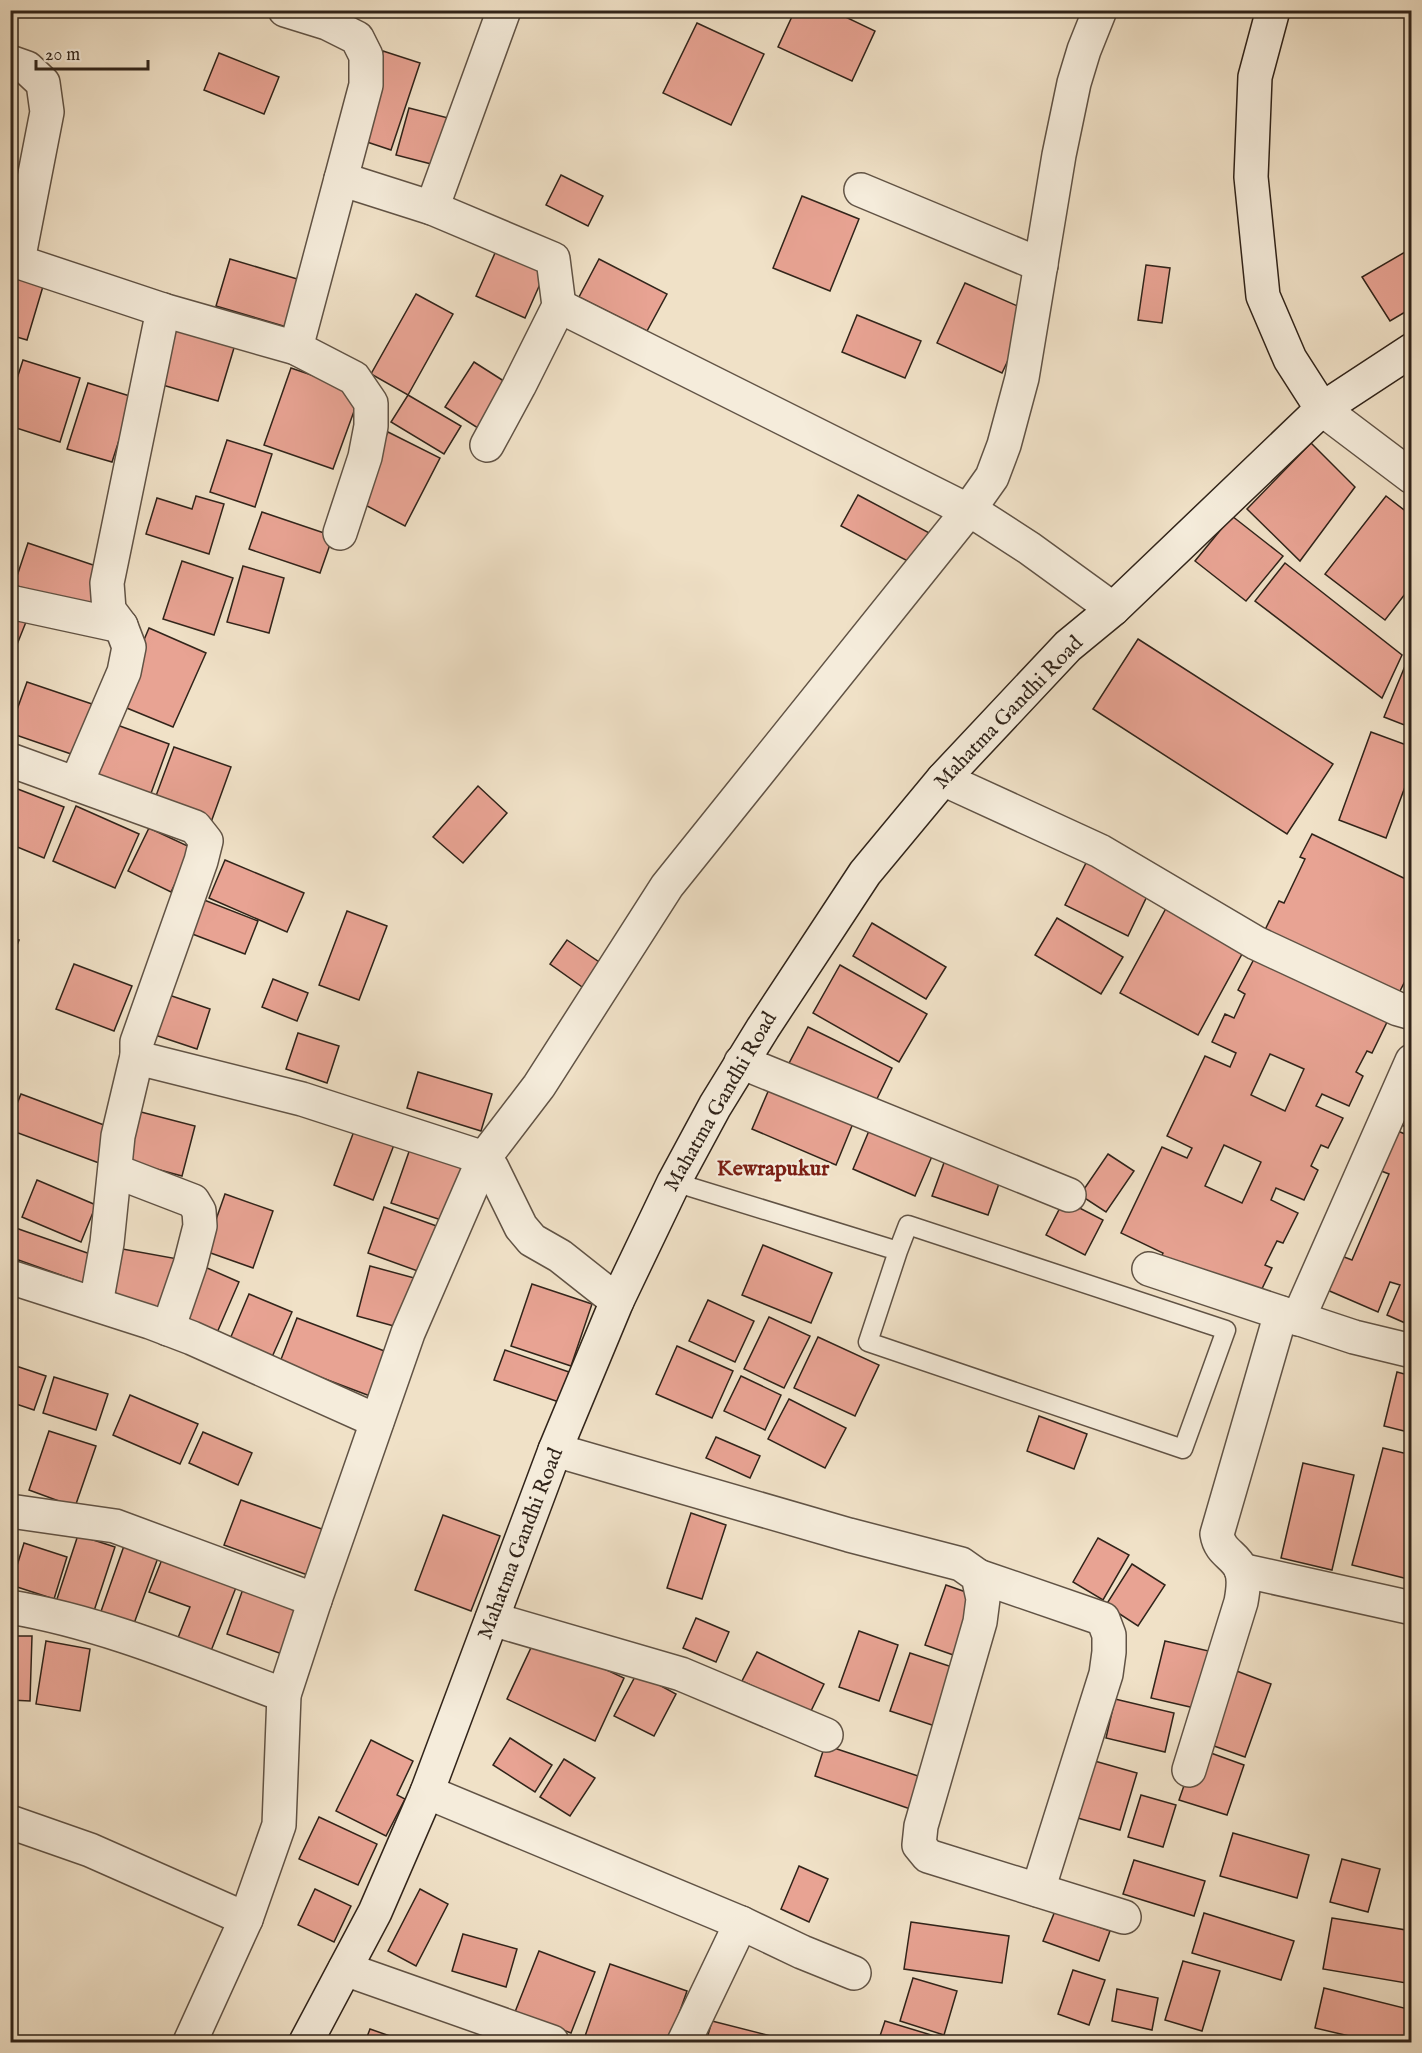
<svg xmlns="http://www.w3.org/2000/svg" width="1422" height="2053" viewBox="0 0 1422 2053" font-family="'IM FELL English',serif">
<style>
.building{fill:#e8a393;stroke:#31241a;stroke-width:1.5;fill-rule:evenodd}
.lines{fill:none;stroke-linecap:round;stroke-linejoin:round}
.service-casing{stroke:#615345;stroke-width:21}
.minor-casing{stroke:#615345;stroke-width:36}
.secondary-casing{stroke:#31241a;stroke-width:36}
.service{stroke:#f5ecdb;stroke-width:18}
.minor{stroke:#f5ecdb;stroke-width:33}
.secondary{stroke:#f5ecdb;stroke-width:33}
.labels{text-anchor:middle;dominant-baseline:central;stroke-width:4.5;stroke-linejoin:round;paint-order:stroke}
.street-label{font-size:21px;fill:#31241a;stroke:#f5ecdb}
.neighbourhood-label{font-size:22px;font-weight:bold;fill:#7a1f14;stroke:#f5ecdb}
</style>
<rect width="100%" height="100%" fill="#f0e1c7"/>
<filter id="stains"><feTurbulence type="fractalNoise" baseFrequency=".00333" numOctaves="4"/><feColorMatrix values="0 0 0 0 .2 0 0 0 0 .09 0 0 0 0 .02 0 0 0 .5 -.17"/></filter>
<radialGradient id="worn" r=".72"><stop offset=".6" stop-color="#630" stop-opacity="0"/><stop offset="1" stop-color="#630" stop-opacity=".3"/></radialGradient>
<g class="building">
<polygon points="795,10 831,10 875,31 852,81 778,47"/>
<polygon points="697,23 764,54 731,125 663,93"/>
<polygon points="383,51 420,63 391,150 355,138"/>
<polygon points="219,53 279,77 264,114 204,90"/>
<polygon points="409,108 456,120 443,167 396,155"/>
<polygon points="561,175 603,196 588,226 546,205"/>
<polygon points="802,196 859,219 830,291 773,268"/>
<polygon points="499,244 548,266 525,318 476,296"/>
<polygon points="1412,248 1412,308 1390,321 1362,277"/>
<polygon points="230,259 304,281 290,328 216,306"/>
<polygon points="599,259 667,294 647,331 579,297"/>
<polygon points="1146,265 1170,268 1162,323 1138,320"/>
<polygon points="10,273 44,283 27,340 10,335"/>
<polygon points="965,283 1031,312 1002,373 937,343"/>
<polygon points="416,294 453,314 408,395 371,374"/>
<polygon points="857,315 921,341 905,378 842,352"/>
<polygon points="178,321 237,338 218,401 159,384"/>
<polygon points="23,360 80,378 60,442 10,426 10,400"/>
<polygon points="474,362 510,385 481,430 445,407"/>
<polygon points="291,368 361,392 333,469 264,445"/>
<polygon points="88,383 133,397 112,462 67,449"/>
<polygon points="408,395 461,426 444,454 391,422"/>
<polygon points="388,432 440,458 405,526 354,499"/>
<polygon points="227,440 272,454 255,507 210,492"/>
<polygon points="1311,443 1355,487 1300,561 1247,509"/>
<polygon points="858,495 935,536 919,567 841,526"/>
<polygon points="196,496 224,504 209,554 146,534 157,498 192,509"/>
<polygon points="1386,496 1412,516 1412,585 1385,620 1325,574"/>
<polygon points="262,512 333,536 320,573 249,549"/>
<polygon points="1232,516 1283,556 1246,601 1195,561"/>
<polygon points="28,543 102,568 89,609 14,585"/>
<polygon points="182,561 233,578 214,635 163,619"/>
<polygon points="1285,563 1402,655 1382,698 1255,601"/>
<polygon points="243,566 284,578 269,633 227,622"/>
<polygon points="10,616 26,622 10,662"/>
<polygon points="149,628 206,653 173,727 117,704"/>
<polygon points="1138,639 1333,764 1287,834 1093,709"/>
<polygon points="1412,649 1412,728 1384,717"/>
<polygon points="27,682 92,704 74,755 10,733 10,729"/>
<polygon points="109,722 169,744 150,796 89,774"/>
<polygon points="1371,732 1412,747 1412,768 1386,838 1339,820"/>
<polygon points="174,747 231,767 210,825 153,804"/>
<polygon points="10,786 64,807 44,858 10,844"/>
<polygon points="478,786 507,813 463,863 433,837"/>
<polygon points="76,806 139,834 115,888 53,861"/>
<polygon points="149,828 192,848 171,892 128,871"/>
<polygon points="1312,834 1412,882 1412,949 1406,960 1412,962 1412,967 1398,995 1264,932 1279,901 1284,903 1305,859 1300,857"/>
<polygon points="225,860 304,893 287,932 209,898"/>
<polygon points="1087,861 1149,892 1128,936 1065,905"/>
<polygon points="199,898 258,921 245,954 187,932"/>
<polygon points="1170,901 1248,943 1198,1035 1120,993"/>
<polygon points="347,911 387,926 359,1000 319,985"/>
<polygon points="1057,918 1123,957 1101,994 1035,955"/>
<polygon points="872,923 946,967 926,999 853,956"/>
<polygon points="10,937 19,940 10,964"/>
<polygon points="567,940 602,964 585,989 550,964"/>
<path d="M1254,959L1388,1020L1372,1053L1367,1051L1356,1072L1363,1076L1349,1106L1322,1094L1316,1106L1343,1118L1328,1148L1321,1145L1311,1166L1318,1170L1304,1200L1276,1188L1271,1200L1298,1213L1283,1243L1277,1241L1265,1265L1272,1268L1258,1297L1182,1262L1179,1268L1160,1260L1163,1253L1121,1233L1162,1147L1187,1158L1192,1148L1167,1136L1205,1056L1230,1067L1236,1053L1212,1042L1225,1014L1234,1018L1245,994L1238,990ZM1270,1054L1304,1069L1285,1111L1251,1095ZM1224,1145L1261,1162L1242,1203L1205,1186Z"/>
<polygon points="74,964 132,986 114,1031 56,1009"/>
<polygon points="840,965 927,1014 899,1062 813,1013"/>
<polygon points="273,979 308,993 297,1021 262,1007"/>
<polygon points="166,994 210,1009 197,1049 152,1034"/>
<polygon points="808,1027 892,1068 871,1111 786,1069"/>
<polygon points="298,1033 339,1046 327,1083 286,1069"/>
<polygon points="418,1072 492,1094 481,1131 407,1108"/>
<polygon points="770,1087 854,1121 836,1165 752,1129"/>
<polygon points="1412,1087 1412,1129 1396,1123"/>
<polygon points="21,1094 112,1128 99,1163 10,1130 10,1121"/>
<polygon points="141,1112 195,1126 182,1176 127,1161"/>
<polygon points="357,1123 397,1137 373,1200 334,1185"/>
<polygon points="871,1126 933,1154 915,1196 853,1169"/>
<polygon points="1393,1129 1412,1137 1412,1326 1387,1315 1400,1285 1390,1282 1378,1312 1325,1289 1339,1255 1352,1260 1389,1174 1376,1169"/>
<polygon points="411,1146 469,1167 450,1223 391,1203"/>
<polygon points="1108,1154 1134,1171 1106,1212 1080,1195"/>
<polygon points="945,1160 1001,1178 988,1215 932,1196"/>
<polygon points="37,1180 96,1205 81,1242 22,1217"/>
<polygon points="225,1194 273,1211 253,1268 205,1251"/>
<polygon points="1064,1200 1103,1220 1085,1255 1046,1235"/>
<polygon points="384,1207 442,1228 426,1274 368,1253"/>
<polygon points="10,1226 96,1256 86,1284 10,1257"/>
<polygon points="763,1245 832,1273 811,1323 742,1295"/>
<polygon points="117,1248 178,1259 167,1315 107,1304"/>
<polygon points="198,1264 239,1282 216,1335 175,1316"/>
<polygon points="370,1266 418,1279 405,1329 357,1316"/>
<polygon points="532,1284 592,1304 571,1366 511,1346"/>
<polygon points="249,1294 292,1312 272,1357 230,1339"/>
<polygon points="708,1300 754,1321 735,1362 689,1341"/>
<polygon points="769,1317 810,1336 784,1388 744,1369"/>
<polygon points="297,1318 387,1352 370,1396 280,1362"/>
<polygon points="818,1337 879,1365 855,1416 794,1388"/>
<polygon points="677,1346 733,1371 712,1418 656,1394"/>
<polygon points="505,1350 569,1372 559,1402 494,1380"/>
<polygon points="10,1364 46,1376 34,1410 10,1402"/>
<polygon points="1397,1372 1412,1376 1412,1433 1384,1426"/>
<polygon points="741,1376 781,1395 765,1430 724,1411"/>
<polygon points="54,1377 108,1394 96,1430 43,1413"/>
<polygon points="130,1395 198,1424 180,1464 113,1435"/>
<polygon points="789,1399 846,1428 825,1468 768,1439"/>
<polygon points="1039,1416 1087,1434 1074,1469 1027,1451"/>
<polygon points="49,1431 96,1446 75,1507 29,1490"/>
<polygon points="203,1432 252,1453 238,1485 189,1463"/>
<polygon points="716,1437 760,1456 750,1478 706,1458"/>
<polygon points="1383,1448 1412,1455 1412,1580 1352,1565"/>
<polygon points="1303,1463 1354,1475 1332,1570 1281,1558"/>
<polygon points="241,1500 333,1533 316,1578 224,1545"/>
<polygon points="691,1513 726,1525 702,1599 667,1588"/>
<polygon points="443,1515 500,1536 471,1611 415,1590"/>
<polygon points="78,1535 115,1547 93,1614 56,1602"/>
<polygon points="1098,1538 1129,1555 1103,1600 1073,1582"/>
<polygon points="24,1543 67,1557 54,1599 11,1585"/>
<polygon points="125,1543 159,1555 132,1629 99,1617"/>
<polygon points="163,1557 237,1585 207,1661 174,1648 190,1607 149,1592"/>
<polygon points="1132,1564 1165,1585 1138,1626 1106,1605"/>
<polygon points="946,1585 980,1597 959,1657 925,1645"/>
<polygon points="243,1589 298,1609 282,1654 227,1634"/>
<polygon points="696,1618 729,1632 716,1662 683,1648"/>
<polygon points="859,1631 898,1645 879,1701 839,1687"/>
<polygon points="10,1636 32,1636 30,1701 10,1700"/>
<polygon points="536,1637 624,1678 595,1741 507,1699"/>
<polygon points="46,1641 90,1649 80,1711 36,1704"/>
<polygon points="1165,1641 1213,1652 1199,1709 1151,1698"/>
<polygon points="757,1652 824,1684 810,1713 742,1681"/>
<polygon points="910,1653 961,1670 941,1728 890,1711"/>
<polygon points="1226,1667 1271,1684 1245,1757 1200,1741"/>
<polygon points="637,1673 676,1694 654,1736 614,1716"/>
<polygon points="1115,1699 1174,1713 1165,1752 1106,1738"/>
<polygon points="510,1738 552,1765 535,1792 493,1765"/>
<polygon points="371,1740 413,1761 397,1795 405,1799 386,1836 336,1811"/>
<polygon points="825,1745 930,1780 919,1812 815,1776"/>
<polygon points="1197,1748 1244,1765 1227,1815 1179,1800"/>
<polygon points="1084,1758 1137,1773 1120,1830 1067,1815"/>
<polygon points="564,1759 595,1778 570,1816 540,1797"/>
<polygon points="1141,1795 1176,1805 1163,1847 1128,1837"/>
<polygon points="319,1817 377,1844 358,1885 299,1859"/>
<polygon points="1233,1833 1309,1855 1297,1898 1220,1876"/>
<polygon points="1342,1859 1380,1869 1368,1912 1330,1902"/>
<polygon points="1134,1860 1205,1881 1194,1916 1123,1894"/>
<polygon points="799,1866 828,1879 809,1922 781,1909"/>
<polygon points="315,1889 351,1906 334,1942 298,1925"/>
<polygon points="420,1889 448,1904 416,1966 388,1951"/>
<polygon points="1055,1911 1110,1931 1099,1961 1043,1941"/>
<polygon points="1204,1913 1294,1941 1281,1980 1192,1953"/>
<polygon points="1332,1918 1412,1931 1412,1949 1406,1983 1323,1969"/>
<polygon points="911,1922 1009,1936 1002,1983 904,1969"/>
<polygon points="463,1934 517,1949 506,1987 452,1971"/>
<polygon points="539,1951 595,1972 571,2033 515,2012"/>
<polygon points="1183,1961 1220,1971 1202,2031 1165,2020"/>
<polygon points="610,1964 687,1991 669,2042 583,2042"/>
<polygon points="1073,1970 1105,1980 1089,2025 1058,2014"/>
<polygon points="913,1978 957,1991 944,2035 900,2021"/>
<polygon points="1324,1988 1412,2010 1412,2029 1408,2042 1375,2042 1315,2028"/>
<polygon points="1117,1989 1158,1998 1152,2030 1112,2021"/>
<polygon points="712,2021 795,2042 706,2042"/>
<polygon points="885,2021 951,2041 951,2042 878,2042"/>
<polygon points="370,2029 407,2042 365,2042"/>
</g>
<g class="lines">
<defs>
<polyline id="service" points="674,1182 898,1251 908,1225 1226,1330 1183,1449 868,1342 898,1251"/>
<g id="minor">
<polyline points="285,10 327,23 357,38 366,56 366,85 296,348"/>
<polyline points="10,62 27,68 43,83 47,112 18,261"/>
<polyline points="341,179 432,208 553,259 559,306 519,386 487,445"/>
<polyline points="861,190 1041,265"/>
<polyline points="432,208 504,10"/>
<polyline points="10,259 163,310 296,348 354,378 371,403 371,426 365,457 340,533"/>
<polyline points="559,306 981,517 1029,548 1113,609"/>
<polyline points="1322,409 1412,477"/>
<polyline points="10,602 121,626"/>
<polyline points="10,760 195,827 206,841 201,861 137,1042 137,1056 142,1059 302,1099 484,1158 492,1168 521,1227 532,1240 560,1256 617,1301"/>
<polyline points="943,779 1100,851 1256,943 1398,1009 1412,1013"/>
<polyline points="76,784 124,672 129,647 121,626 109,610 107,583 163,310"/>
<polyline points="741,1062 1069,1195"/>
<polyline points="115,1171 193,1201 199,1211 200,1226 190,1265 168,1329"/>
<polyline points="1149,1269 1354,1337 1412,1351"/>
<polyline points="10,1277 150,1322 192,1338 377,1421"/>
<polyline points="96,1304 107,1243 118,1136 137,1056"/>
<polyline points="1298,1319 1412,1061"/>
<polyline points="555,1450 849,1535 961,1564 978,1576 983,1599 980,1622 921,1826 919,1845 928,1856 1124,1917"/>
<polyline points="10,1511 115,1526 315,1600"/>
<polyline points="1241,1570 1412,1608"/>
<polyline points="978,1576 1103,1619 1109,1635 1109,1652 1106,1674 1038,1890"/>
<path d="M10,1607C105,1623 195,1662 284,1695"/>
<polyline points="492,1619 681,1674 826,1735"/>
<path d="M1189,1770L1241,1602C1243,1591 1245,1579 1241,1569C1234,1554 1220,1553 1217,1534L1281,1313"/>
<polyline points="427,1792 741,1923 802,1952 854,1973"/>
<polyline points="10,1822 90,1850 246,1919"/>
<polyline points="345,1969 552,2042"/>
<polyline points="190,2042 246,1919 279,1825 284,1695 315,1600 408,1333 484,1158 539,1086 667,886 968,511 992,477 1004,445 1022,378 1059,155 1074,83 1084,50 1100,10"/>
<polyline points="684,2042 741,1923"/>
</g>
<g id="secondary">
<polyline points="1273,10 1255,77 1251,177 1263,296 1290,359 1322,409"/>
<polyline points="306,2042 375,1912 427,1792 555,1450 617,1301 674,1182 715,1106 763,1028 865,873 943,779 1068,646 1113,609 1322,409 1412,350"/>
</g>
</defs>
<use href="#service" class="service-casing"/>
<use href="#minor" class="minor-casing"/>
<use href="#secondary" class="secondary-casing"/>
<use href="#service" class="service"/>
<use href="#minor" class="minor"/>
<use href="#secondary" class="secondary"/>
</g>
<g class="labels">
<g class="street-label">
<text transform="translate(1009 713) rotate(-46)">Mahatma Gandhi Road</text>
<text transform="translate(721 1102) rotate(-60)">Mahatma Gandhi Road</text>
<text transform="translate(521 1544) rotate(-69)">Mahatma Gandhi Road</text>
</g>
<g class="neighbourhood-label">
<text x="773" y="1169">Kewrapukur</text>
</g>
</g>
<rect width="1422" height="2053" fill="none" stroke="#f0e1c7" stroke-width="36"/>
<rect x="12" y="12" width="1398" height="2029" fill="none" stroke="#31241a" stroke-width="3"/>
<rect x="18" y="18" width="1386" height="2017" fill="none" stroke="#31241a" stroke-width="1.5"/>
<path d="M36 60v9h112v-9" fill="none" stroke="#31241a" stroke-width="3"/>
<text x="45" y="60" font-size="18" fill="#31241a" stroke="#f5ecdb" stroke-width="4.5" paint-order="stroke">20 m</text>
<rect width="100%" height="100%" filter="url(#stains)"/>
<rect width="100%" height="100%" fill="url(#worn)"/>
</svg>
